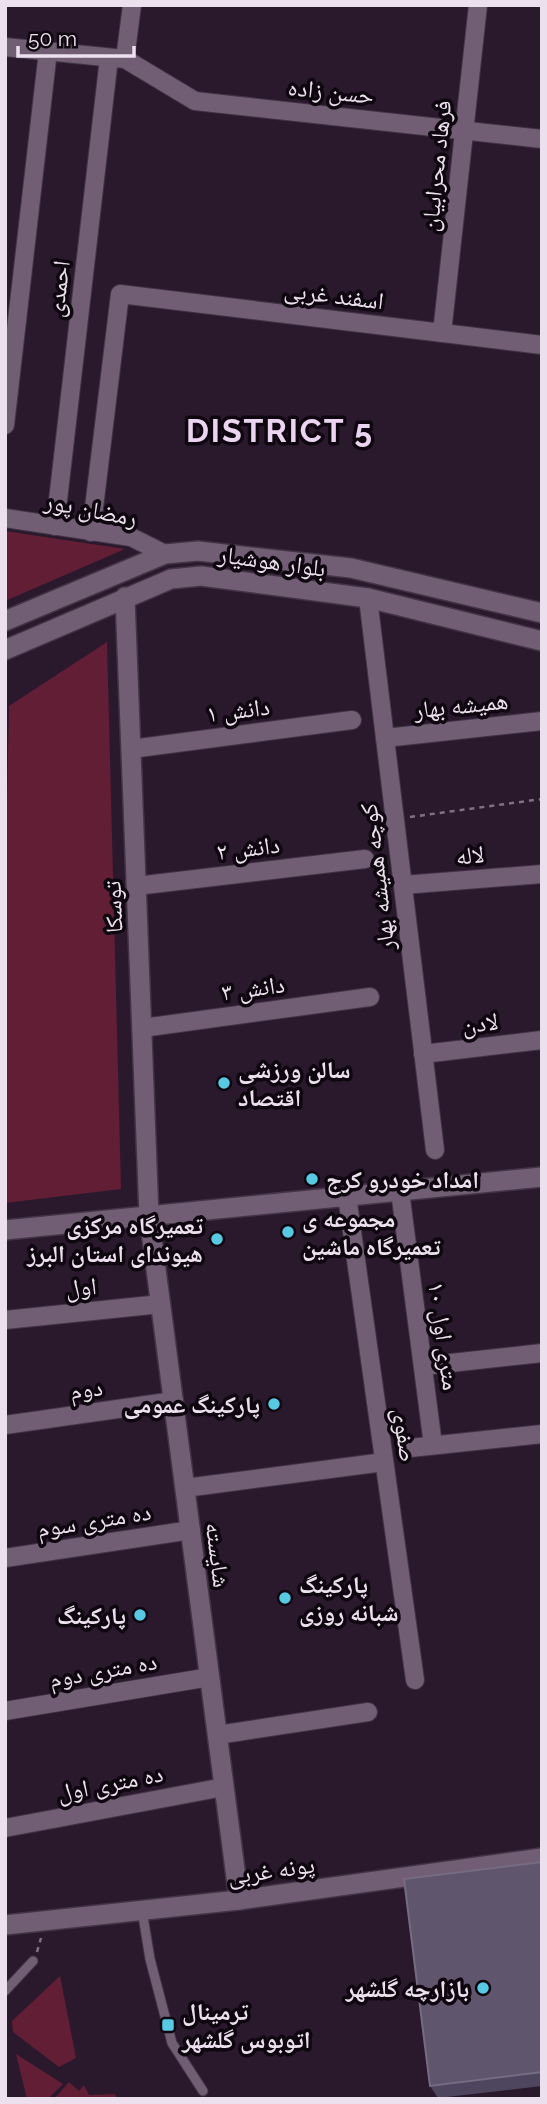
<svg xmlns="http://www.w3.org/2000/svg" width="547" height="2104" viewBox="0 0 547 2104" font-family="Raleway,'Noto Naskh Arabic',sans-serif">
<style>
.green{fill:#611e34}
.lines{fill:none;stroke-linecap:round;stroke-linejoin:round}
.service-casing{stroke:#423445;stroke-width:11}
.minor-casing{stroke:#423445;stroke-width:20}
.tertiary-casing{stroke:#423445;stroke-width:22}
.secondary-casing{stroke:#423445;stroke-width:22}
.path{stroke:#807182;stroke-width:2.5;stroke-dasharray:5 5;stroke-linecap:butt}
.service{stroke:#715d74;stroke-width:9}
.minor{stroke:#715d74;stroke-width:18}
.tertiary{stroke:#715d74;stroke-width:19}
.secondary{stroke:#715d74;stroke-width:19}
.wall{fill:#4e465e}
.building{fill:#5f566d;stroke:#756c82;stroke-width:2}
.poi-dot{fill:#57c9e3;stroke:#0e070f;stroke-width:2.5}
.labels{text-anchor:middle;dominant-baseline:central;stroke-width:7;stroke-linejoin:round;paint-order:stroke}
.street-label{font-size:24px;fill:#ece0ee;stroke:#0e070f}
.poi-label{font-size:24px;font-weight:bold;fill:#ece0ee;stroke:#0e070f;text-anchor:start}
.district-label{font-size:32px;font-weight:bold;letter-spacing:2px;fill:#ebd4ef;stroke:#0e070f}
</style>
<rect width="100%" height="100%" fill="#2a192d"/>
<g class="green">
<polygon points="5,531 125,549 5,601"/>
<polygon points="107,642 121,1189 5,1203 5,906 9,706"/>
<polygon points="60,1976 76,2058 59,2067 13,2032 12,2021"/>
<polygon points="16,2054 63,2084 48,2099 27,2099"/>
<polygon points="69,2082 79,2091 84,2085 89,2095 115,2094 117,2099 54,2099"/>
</g>
<g class="lines">
<defs>
<g id="service">
<polyline points="142,1910 150,1959 172,2043 203,2091"/>
<polyline points="5,1991 33,1961"/>
</g>
<g id="minor">
<polyline points="5,47 125,59 195,101 542,139"/>
<polyline points="125,59 132,5"/>
<polyline points="442,333 478,5"/>
<polyline points="5,425 48,51"/>
<polyline points="5,518 131,537 165,554"/>
<polyline points="55,526 109,58"/>
<polyline points="91,532 120,294 542,345"/>
<polyline points="368,598 435,1150"/>
<polyline points="385,738 542,721"/>
<polyline points="131,749 352,720"/>
<polyline points="403,885 542,874"/>
<polyline points="136,886 365,859"/>
<polyline points="142,1028 370,997"/>
<polyline points="423,1054 542,1040"/>
<polyline points="400,1191 433,1445"/>
<polyline points="347,1196 415,1680"/>
<polyline points="5,1320 161,1304"/>
<polyline points="423,1366 542,1353"/>
<polyline points="5,1425 174,1401"/>
<polyline points="410,1448 542,1434"/>
<polyline points="185,1488 384,1462"/>
<polyline points="5,1558 191,1530"/>
<polyline points="5,1711 210,1677"/>
<polyline points="217,1735 368,1712"/>
<polyline points="5,1828 224,1787"/>
</g>
<g id="tertiary">
<polyline points="125,597 149,1216 239,1900"/>
<polyline points="5,1230 542,1177"/>
<polyline points="5,1925 239,1900 542,1858"/>
</g>
<g id="secondary">
<polyline points="5,621 165,554 198,551 351,568 542,613"/>
<polyline points="5,650 171,579 201,576 368,598 542,641"/>
</g>
</defs>
<use href="#service" class="service-casing"/>
<use href="#minor" class="minor-casing"/>
<use href="#tertiary" class="tertiary-casing"/>
<use href="#secondary" class="secondary-casing"/>
<g class="path">
<polyline points="410,817 542,799"/>
<polyline points="37,1952 41,1938"/>
</g>
<use href="#service" class="service"/>
<use href="#minor" class="minor"/>
<use href="#tertiary" class="tertiary"/>
<use href="#secondary" class="secondary"/>
</g>
<polygon class="wall" points="542,1862 542,2086 438,2098 430,2086"/>
<polygon class="building" points="542,1862 542,2072 430,2086 404,1879"/>
<g class="poi-dot">
<circle cx="224" cy="1083" r="7"/>
<circle cx="312" cy="1179" r="7"/>
<circle cx="288" cy="1232" r="7"/>
<circle cx="217" cy="1239" r="7"/>
<circle cx="274" cy="1404" r="7"/>
<circle cx="285" cy="1598" r="7"/>
<circle cx="140" cy="1615" r="7"/>
<circle cx="483" cy="1988" r="7"/>
<rect x="161" y="2018" width="14" height="14" rx="3.5"/>
</g>
<g class="labels">
<g class="street-label">
<text transform="translate(331 91) rotate(6)">حسن زاده</text>
<text transform="translate(436 166) rotate(-84)">فرهاد محرابیان</text>
<text transform="translate(58 289) rotate(-83)">احمدی</text>
<text transform="translate(334 295) rotate(7)">اسفند غربی</text>
<text transform="translate(91 509) rotate(11)">رمضان پور</text>
<text transform="translate(272 561) rotate(8)">بلوار هوشیار</text>
<text transform="translate(461 705) rotate(-6)">همیشه بهار</text>
<text transform="translate(238 710) rotate(-7)">دانش ۱</text>
<text transform="translate(248 848) rotate(-7)">دانش ۲</text>
<text transform="translate(470 855) rotate(-5)">لاله</text>
<text transform="translate(377 877) rotate(-97)">کوچه همیشه بهار</text>
<text transform="translate(113 907) rotate(-92)">توسکا</text>
<text transform="translate(253 988) rotate(-8)">دانش ۳</text>
<text transform="translate(480 1023) rotate(-7)">لادن</text>
<text transform="translate(81 1287) rotate(-6)">اول</text>
<text transform="translate(444 1336) rotate(82)">۱۰ متری اول</text>
<text transform="translate(86 1389) rotate(-8)">دوم</text>
<text transform="translate(405 1435) rotate(82)">صفوی</text>
<text transform="translate(94 1520) rotate(-9)">ده متری سوم</text>
<text transform="translate(218 1555) rotate(83)">شایسته</text>
<text transform="translate(103 1670) rotate(-10)">ده متری دوم</text>
<text transform="translate(110 1783) rotate(-11)">ده متری اول</text>
<text transform="translate(271 1870) rotate(-8)">پونه غربی</text>
</g>
<g class="poi-label">
<text x="238" y="1069">سالن ورزشی<tspan x="238" dy="28">اقتصاد</tspan></text>
<text x="326" y="1179">امداد خودرو کرج</text>
<text x="302" y="1218">مجموعه ی<tspan x="302" dy="28">تعمیرگاه ماشین</tspan></text>
<text x="203" y="1225" text-anchor="end">تعمیرگاه مرکزی<tspan x="203" dy="28">هیوندای استان البرز</tspan></text>
<text x="260" y="1404" text-anchor="end">پارکینگ عمومی</text>
<text x="299" y="1584">پارکینگ<tspan x="299" dy="28">شبانه روزی</tspan></text>
<text x="126" y="1615" text-anchor="end">پارکینگ</text>
<text x="469" y="1988" text-anchor="end">بازارچه گلشهر</text>
<text x="182" y="2011">ترمینال<tspan x="182" dy="28">اتوبوس گلشهر</tspan></text>
</g>
<g class="district-label">
<text x="280" y="430">DISTRICT 5</text>
</g>
</g>
<rect width="547" height="2104" fill="none" stroke="#ece0ee" stroke-width="14"/>
<path d="M18 46v10h116v-10" fill="none" stroke="#ece0ee" stroke-width="3.5"/>
<text x="28" y="46" font-size="21" fill="#ece0ee" stroke="#0e070f" stroke-width="5" paint-order="stroke">50 m</text>
</svg>
